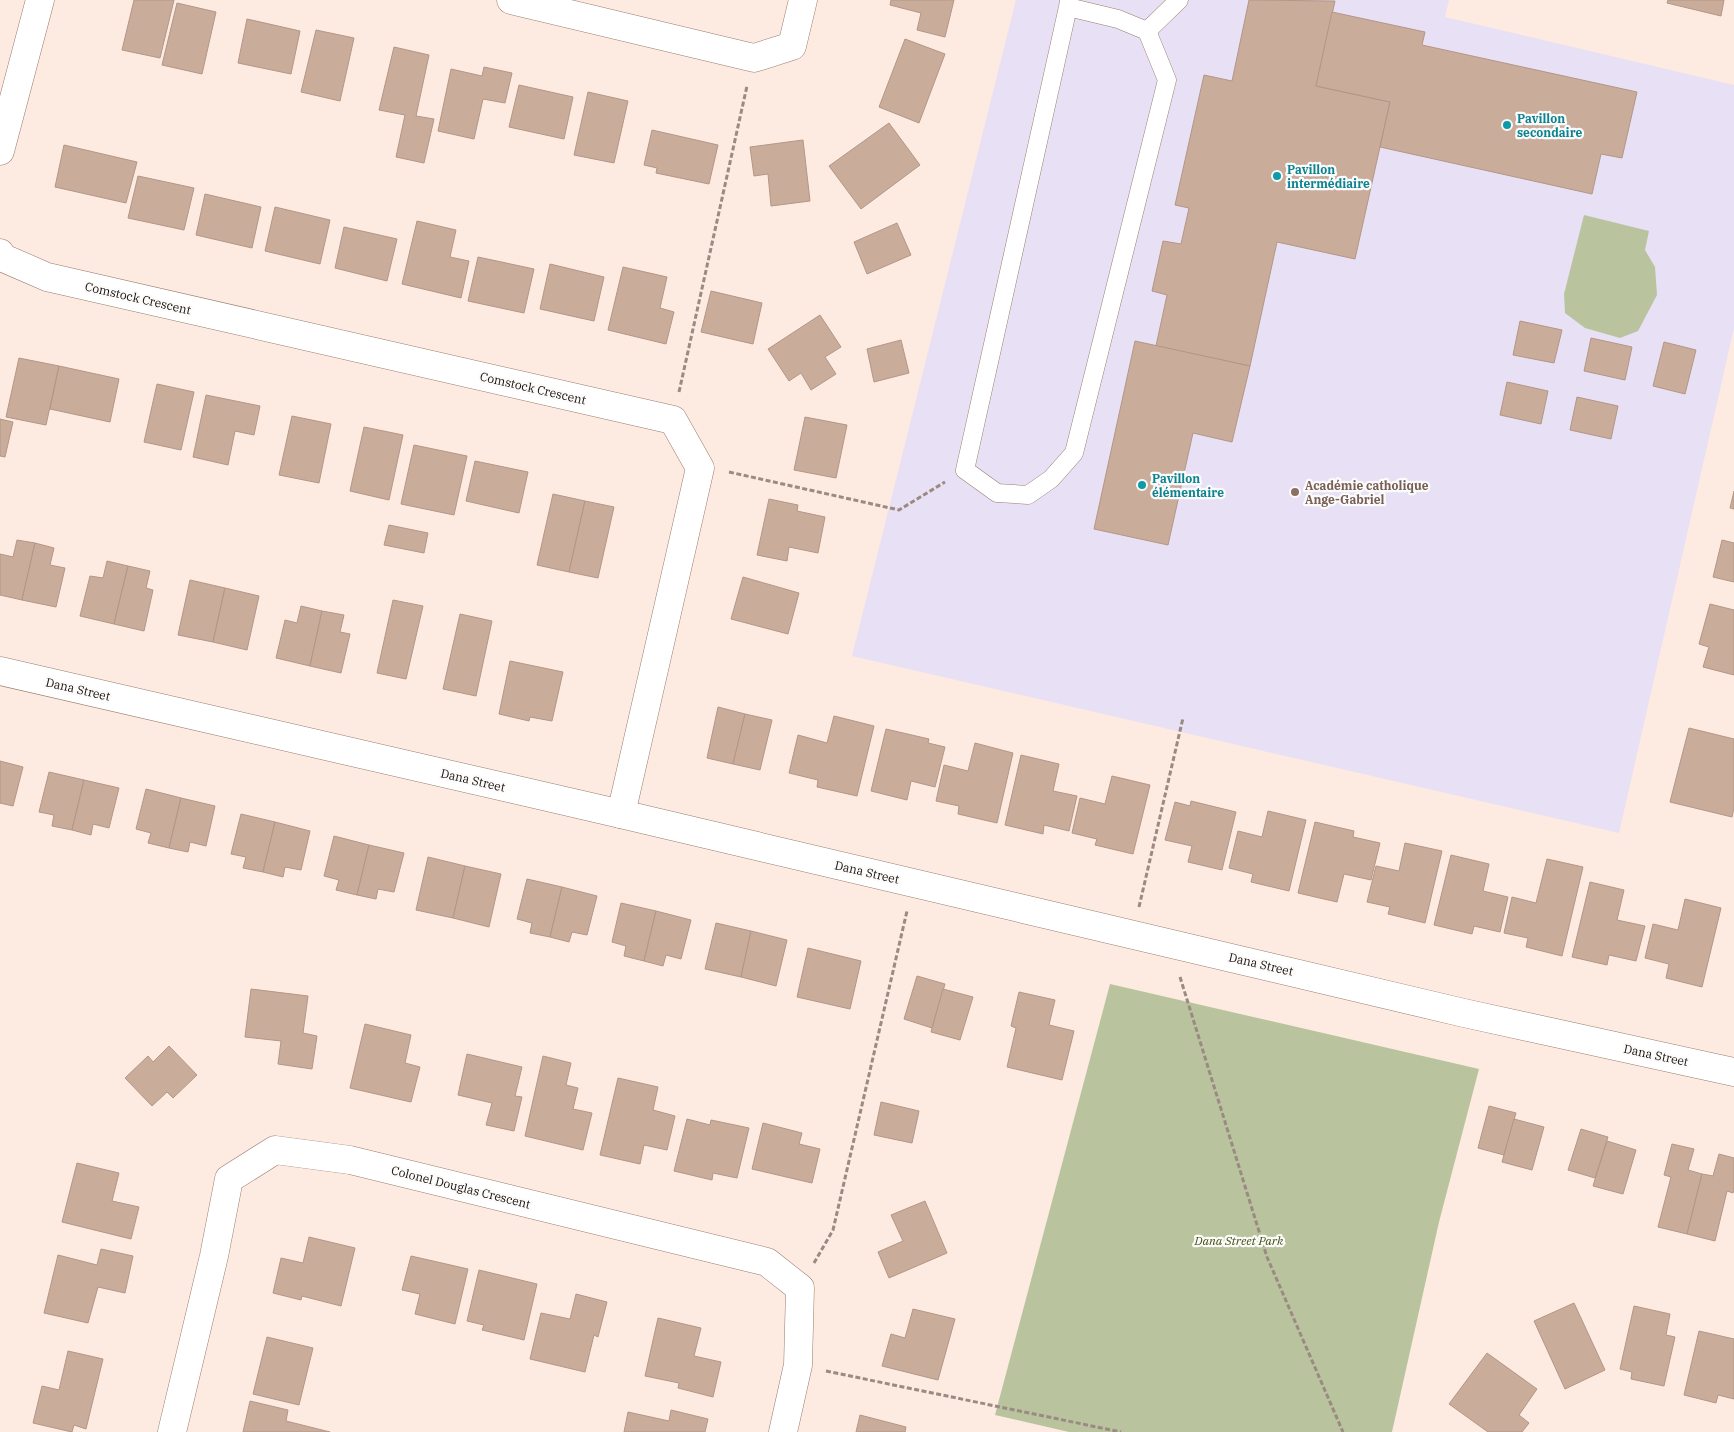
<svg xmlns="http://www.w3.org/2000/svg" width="1734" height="1432" viewBox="0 0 1734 1432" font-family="'IBM Plex Serif',serif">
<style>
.education{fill:#e8e0f5}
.green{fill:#b9c49e}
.building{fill:#caac9b;stroke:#b39686}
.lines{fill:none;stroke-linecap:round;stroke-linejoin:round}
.lane-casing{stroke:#9a7d6e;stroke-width:19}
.street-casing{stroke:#9a7d6e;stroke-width:29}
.path{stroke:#9a8a82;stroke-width:3;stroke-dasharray:5 2.5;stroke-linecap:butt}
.lane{stroke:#fff;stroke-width:18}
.street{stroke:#fff;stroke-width:28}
.culture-dot{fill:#0f9aa8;stroke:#fbfbfb;stroke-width:2}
.education-dot{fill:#8d6e63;stroke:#fbfbfb;stroke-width:2}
.labels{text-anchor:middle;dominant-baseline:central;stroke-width:4.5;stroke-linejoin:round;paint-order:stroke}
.culture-label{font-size:12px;font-weight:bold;fill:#0d838f;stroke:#fbfbfb;text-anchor:start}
.street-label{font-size:12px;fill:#1c110b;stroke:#fbfbfb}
.education-label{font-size:12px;font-weight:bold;fill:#785e54;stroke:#fbfbfb;text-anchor:start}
.park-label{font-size:12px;font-style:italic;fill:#44510d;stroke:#fbfbfb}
</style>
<rect width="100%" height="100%" fill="#fdeae0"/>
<polygon class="education" points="1016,0 1449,0 1445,17 1734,85 1734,328 1619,833 852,656"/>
<g class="green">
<polygon points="1584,215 1649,231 1645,250 1655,267 1657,295 1638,331 1620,338 1585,328 1565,313 1564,294"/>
<polygon points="1110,984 1479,1069 1439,1222 1392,1432 1069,1432 995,1415"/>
</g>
<g class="building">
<polygon points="134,0 174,0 160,58 122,50"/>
<polygon points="891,0 954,0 945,37 917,30 921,13 890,5"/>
<polygon points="1249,0 1335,1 1316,86 1390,102 1355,259 1277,242 1250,366 1156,346 1167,295 1152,291 1163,241 1181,244 1189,208 1175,205 1204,75 1232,81"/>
<polygon points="1668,0 1724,0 1721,16 1667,3"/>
<polygon points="177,3 216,12 202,74 162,65"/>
<polygon points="1332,12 1425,32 1422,45 1637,92 1622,158 1601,154 1592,194 1380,147 1390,102 1316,86"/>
<polygon points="247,19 300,31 291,74 238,63"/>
<polygon points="316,30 354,38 340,101 301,92"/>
<polygon points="905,39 945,54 919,123 879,107"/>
<polygon points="394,47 429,55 416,116 434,119 424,163 396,157 405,115 379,110"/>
<polygon points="484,67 512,73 505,103 483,99 474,139 438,131 451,69 482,76"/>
<polygon points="519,85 573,97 564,139 509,127"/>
<polygon points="588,92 628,101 614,163 574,155"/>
<polygon points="889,123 920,165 861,209 829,166"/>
<polygon points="652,130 718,145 709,184 656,173 657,168 644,165"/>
<polygon points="803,140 810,201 771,206 768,174 754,176 750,147"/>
<polygon points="64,145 137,162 126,203 55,187"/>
<polygon points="138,176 194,188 184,230 128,218"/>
<polygon points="205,194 261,207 252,248 196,235"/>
<polygon points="275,207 330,220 320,264 265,251"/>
<polygon points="417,221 456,230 450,257 469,261 461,298 402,284"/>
<polygon points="897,223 911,255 867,274 854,242"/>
<polygon points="344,227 397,239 387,281 335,268"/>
<polygon points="478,257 534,269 524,313 468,301"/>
<polygon points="550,264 604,277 594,321 540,309"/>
<polygon points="623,267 667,277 660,308 674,312 666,344 608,330"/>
<polygon points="711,291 762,303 753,344 701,332"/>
<polygon points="820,315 841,347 825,357 836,374 811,390 801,373 789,381 768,349"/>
<polygon points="1520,321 1562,330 1554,363 1513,355"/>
<polygon points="1591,338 1632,347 1625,380 1584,371"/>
<polygon points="901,340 909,373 874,382 867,349"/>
<polygon points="1135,341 1250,366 1232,442 1193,433 1168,545 1094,529"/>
<polygon points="1664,342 1696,350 1685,394 1653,386"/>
<polygon points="19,358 59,366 46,425 6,417"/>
<polygon points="59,366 119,379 110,422 50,409"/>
<polygon points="1507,382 1548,391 1541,424 1500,415"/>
<polygon points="157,384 194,392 181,450 144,442"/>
<polygon points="206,395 260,406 254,435 235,431 228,465 193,457"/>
<polygon points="1577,397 1618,406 1611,439 1570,430"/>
<polygon points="292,416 331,424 319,483 279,475"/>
<polygon points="805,417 847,425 836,478 794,470"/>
<polygon points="0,419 13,422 5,457 0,456"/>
<polygon points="364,427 403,435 389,500 350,491"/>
<polygon points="414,445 467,456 454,515 401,504"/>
<polygon points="475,461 528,472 519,513 466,501"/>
<polygon points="1734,491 1734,509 1730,508"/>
<polygon points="553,494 585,501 569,572 537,565"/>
<polygon points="769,499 798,505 797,511 825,517 818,553 789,547 787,561 757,555"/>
<polygon points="585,501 614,507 598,578 569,572"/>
<polygon points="389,525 428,533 424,553 384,545"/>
<polygon points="17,540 35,543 22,600 0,595 0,554 13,557"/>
<polygon points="1722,540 1734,543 1734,582 1713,577"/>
<polygon points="35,543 54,548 50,565 65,568 56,607 22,600"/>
<polygon points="107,561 128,566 114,624 80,616 90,576 103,578"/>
<polygon points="128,566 150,571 146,588 153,590 144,631 114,624"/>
<polygon points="743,577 799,593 788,634 731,619"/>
<polygon points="190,580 225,588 213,642 178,635"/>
<polygon points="225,588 259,596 247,650 213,642"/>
<polygon points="393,600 423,606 406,679 377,673"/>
<polygon points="1710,604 1734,610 1734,675 1703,667 1709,647 1699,644"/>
<polygon points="301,606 322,611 310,666 276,658 285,620 297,623"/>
<polygon points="322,611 344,615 340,632 350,634 341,673 310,666"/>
<polygon points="460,614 492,621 476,696 443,689"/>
<polygon points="510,661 563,672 552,721 530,717 529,721 499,714"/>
<polygon points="718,707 745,714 733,764 707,758"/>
<polygon points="745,714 772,720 760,770 733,764"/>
<polygon points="834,716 874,726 857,796 817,787 818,780 789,773 798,735 827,743"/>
<polygon points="1689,728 1734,739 1734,808 1732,817 1670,802"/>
<polygon points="886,729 929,739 928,743 945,747 935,787 911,781 907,800 871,791"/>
<polygon points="975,743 1013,753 997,823 958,814 959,806 936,801 944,765 968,771"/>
<polygon points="1021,755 1059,764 1053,791 1077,796 1069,831 1044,825 1043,834 1005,825"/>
<polygon points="0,761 23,767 13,806 0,803"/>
<polygon points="49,772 84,780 72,830 52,826 54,815 39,812"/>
<polygon points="1112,776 1150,785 1133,854 1095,845 1097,839 1072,833 1080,798 1105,804"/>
<polygon points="84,780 119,788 109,828 93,824 91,835 72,830"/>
<polygon points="146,789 181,798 169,848 148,843 151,833 136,829"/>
<polygon points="181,798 215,806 206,846 190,842 188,852 169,848"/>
<polygon points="1191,801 1236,812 1222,870 1188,862 1192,846 1165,840 1175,802 1190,806"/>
<polygon points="1268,811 1306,820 1289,891 1251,882 1253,874 1229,868 1238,831 1262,837"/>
<polygon points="241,814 275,822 263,872 243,868 246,857 231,854"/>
<polygon points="275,822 310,831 301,870 285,867 283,877 263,872"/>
<polygon points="1315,822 1354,831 1353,837 1380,843 1371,880 1344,874 1337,902 1298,893"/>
<polygon points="334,836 369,845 357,895 336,890 339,880 324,876"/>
<polygon points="1405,843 1442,851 1425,923 1388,914 1390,907 1367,902 1376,866 1399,871"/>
<polygon points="369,845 404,853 394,892 378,889 376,899 357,895"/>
<polygon points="1451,855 1489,864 1483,891 1508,897 1500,932 1474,926 1472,934 1434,925"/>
<polygon points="428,857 465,866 453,918 416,910"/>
<polygon points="1547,859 1583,867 1562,956 1526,947 1528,938 1504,933 1512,897 1536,903"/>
<polygon points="465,866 501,874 489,927 453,918"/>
<polygon points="527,879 562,887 550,937 530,933 532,923 517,919"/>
<polygon points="1590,882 1624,890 1617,920 1645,926 1636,961 1609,955 1607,965 1572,957"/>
<polygon points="562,887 597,896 587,935 572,932 569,942 550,937"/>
<polygon points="1685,899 1721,908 1702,987 1666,978 1669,964 1645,958 1653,924 1678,930"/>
<polygon points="621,903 656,911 644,961 624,956 626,946 612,942"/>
<polygon points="656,911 691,920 681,959 666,955 663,966 644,961"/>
<polygon points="716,923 751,931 741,977 705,969"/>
<polygon points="751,931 787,940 776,986 741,977"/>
<polygon points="808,948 861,961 850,1009 797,997"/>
<polygon points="917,976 945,984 932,1028 904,1019"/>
<polygon points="251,989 308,996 303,1033 317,1036 312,1069 278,1064 281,1041 245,1037"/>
<polygon points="943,989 973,997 960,1040 931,1032"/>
<polygon points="1019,992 1055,1000 1049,1025 1074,1031 1062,1080 1007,1067 1016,1028 1011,1026"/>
<polygon points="365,1024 411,1035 405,1063 420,1067 411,1102 350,1088"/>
<polygon points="169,1046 197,1075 173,1098 167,1092 152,1106 125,1078 148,1056 153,1062"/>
<polygon points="467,1054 522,1067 515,1096 522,1097 514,1131 486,1125 492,1103 458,1095"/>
<polygon points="543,1056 571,1063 566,1085 578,1088 573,1109 592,1113 583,1150 525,1136"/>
<polygon points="618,1078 658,1087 653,1110 675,1116 667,1150 644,1145 640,1164 600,1155"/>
<polygon points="881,1102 919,1111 912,1143 874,1135"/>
<polygon points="1489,1106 1516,1113 1504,1155 1478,1148"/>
<polygon points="687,1119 710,1125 711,1120 749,1128 737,1178 713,1173 712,1180 674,1171"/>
<polygon points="1514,1119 1544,1127 1532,1170 1502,1162"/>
<polygon points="763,1123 802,1133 799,1144 820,1149 812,1183 752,1169"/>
<polygon points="1581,1129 1608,1137 1595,1178 1568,1170"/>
<polygon points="1607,1141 1636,1150 1623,1194 1593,1186"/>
<polygon points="1672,1144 1694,1149 1688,1170 1702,1174 1687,1234 1658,1227 1671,1177 1664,1175"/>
<polygon points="1719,1154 1734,1158 1734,1190 1733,1193 1727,1191 1715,1241 1687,1234 1702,1174 1713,1176"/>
<polygon points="77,1163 119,1173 112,1201 139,1207 131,1239 62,1222"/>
<polygon points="925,1201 947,1253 889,1278 878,1252 903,1241 891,1215"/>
<polygon points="309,1237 355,1248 341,1306 302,1296 301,1300 273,1293 281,1258 303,1263"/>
<polygon points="101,1249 133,1256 125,1293 98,1287 88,1323 44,1313 58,1255 97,1265"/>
<polygon points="411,1256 468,1269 455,1324 415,1314 420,1294 402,1290"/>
<polygon points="479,1270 537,1284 524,1340 482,1330 484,1325 467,1321"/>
<polygon points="576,1294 607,1302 598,1337 594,1335 585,1372 530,1359 541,1313 570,1319"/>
<polygon points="1574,1303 1605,1370 1565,1389 1534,1321"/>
<polygon points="1634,1306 1670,1314 1666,1335 1675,1337 1664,1386 1631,1379 1632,1372 1620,1369"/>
<polygon points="913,1309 955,1319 938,1380 882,1366 891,1334 905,1338"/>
<polygon points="658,1318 701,1328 694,1356 721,1362 713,1397 678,1388 679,1383 645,1376"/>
<polygon points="1699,1331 1734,1339 1734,1399 1718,1395 1716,1403 1684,1395"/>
<polygon points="267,1337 313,1348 299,1405 253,1394"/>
<polygon points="68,1351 103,1359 86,1429 74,1425 72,1432 33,1423 42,1386 59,1390"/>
<polygon points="1487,1353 1537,1389 1519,1415 1529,1423 1522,1432 1488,1432 1449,1404"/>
<polygon points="250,1401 288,1410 286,1421 330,1432 243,1432"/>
<polygon points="671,1410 708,1419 705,1432 624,1432 628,1412 669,1421"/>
<polygon points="860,1415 906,1427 905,1432 856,1432"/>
</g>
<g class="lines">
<defs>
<g id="lane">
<polyline points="1068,7 1118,19 1147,31 1167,80 1074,453 1051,479 1028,495 997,493 965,470 1068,7 1069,0"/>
<polyline points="1147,31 1179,0"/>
</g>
<g id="street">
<polyline points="511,0 754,58 792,46 803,0"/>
<polyline points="0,151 40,0"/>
<polyline points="0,253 1,257 47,277 673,420 700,468 621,814"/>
<polyline points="0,671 621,814 1464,1013 1734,1072"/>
<polyline points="172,1432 214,1256 229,1179 275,1150 350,1160 767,1262 800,1288 798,1365 783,1432"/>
</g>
</defs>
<use href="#lane" class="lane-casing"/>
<use href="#street" class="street-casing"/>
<g class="path">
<polyline points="679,392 747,86"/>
<polyline points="729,472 899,510 945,482"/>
<polyline points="1139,907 1183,718"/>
<polyline points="1180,977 1267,1257 1343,1432"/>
<polyline points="814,1263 833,1230 907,911"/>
<polyline points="826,1371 1121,1432"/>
</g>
<use href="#lane" class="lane"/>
<use href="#street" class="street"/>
</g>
<g class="culture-dot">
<circle cx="1507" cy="125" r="5"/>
<circle cx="1277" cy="176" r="5"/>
<circle cx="1142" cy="485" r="5"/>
</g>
<circle class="education-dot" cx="1295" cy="492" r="5"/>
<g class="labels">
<g class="culture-label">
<text x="1517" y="118">Pavillon<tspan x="1517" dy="14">secondaire</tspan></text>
<text x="1287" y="169">Pavillon<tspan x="1287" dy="14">intermédiaire</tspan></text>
<text x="1152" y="478">Pavillon<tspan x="1152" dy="14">élémentaire</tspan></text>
</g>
<g class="street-label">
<text transform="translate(138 298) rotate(13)">Comstock Crescent</text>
<text transform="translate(533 388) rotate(13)">Comstock Crescent</text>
<text transform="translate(78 689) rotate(13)">Dana Street</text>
<text transform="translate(473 780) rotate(13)">Dana Street</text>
<text transform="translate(867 872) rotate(13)">Dana Street</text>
<text transform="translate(1261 964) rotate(13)">Dana Street</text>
<text transform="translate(1656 1055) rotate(12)">Dana Street</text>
<text transform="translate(461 1187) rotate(14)">Colonel Douglas Crescent</text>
</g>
<g class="education-label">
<text x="1305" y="485">Académie catholique<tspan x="1305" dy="14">Ange-Gabriel</tspan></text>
</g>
<g class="park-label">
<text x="1239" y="1240">Dana Street Park</text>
</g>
</g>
</svg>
